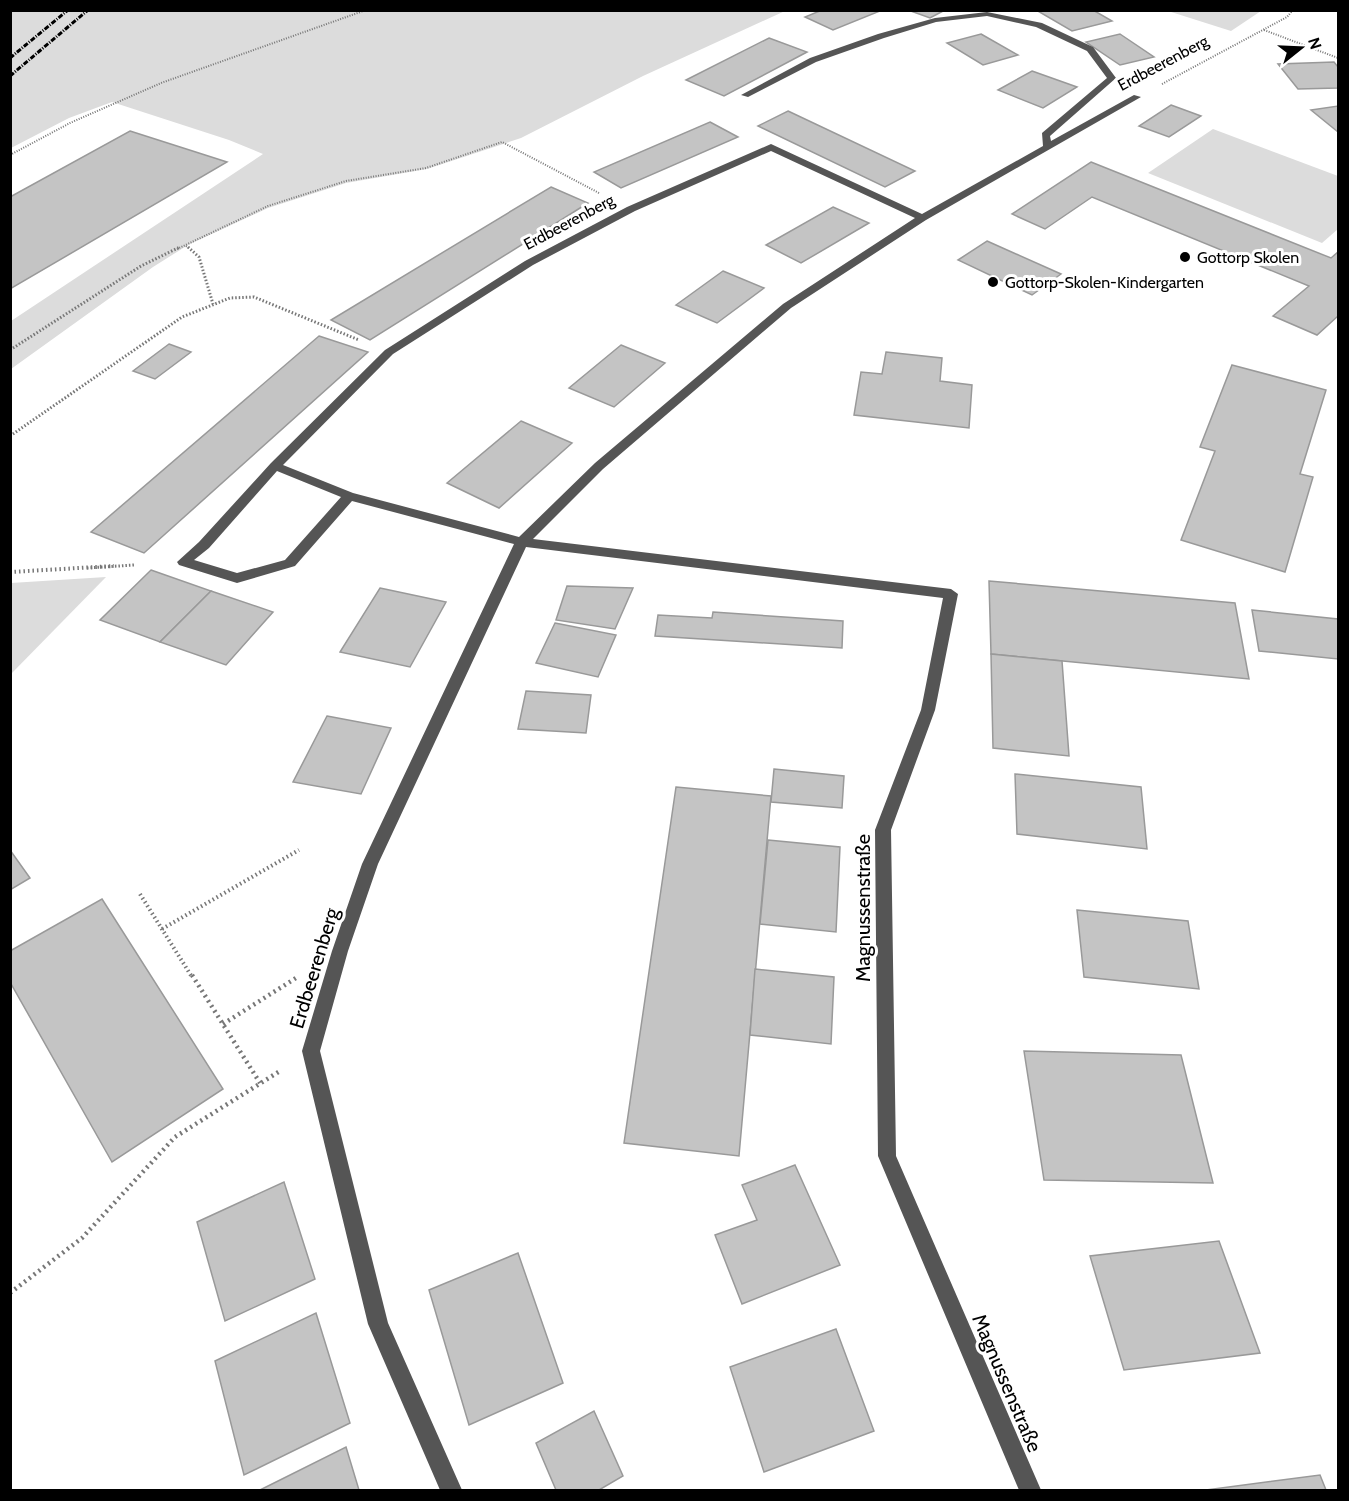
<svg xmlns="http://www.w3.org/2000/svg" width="1349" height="1501" viewBox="0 0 1349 1501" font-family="Cabin,sans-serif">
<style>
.green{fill:#dcdcdc}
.building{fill:#c4c4c4;stroke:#999;stroke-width:1.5}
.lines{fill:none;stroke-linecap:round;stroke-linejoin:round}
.path-far3{stroke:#777;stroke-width:2;stroke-dasharray:1 1.5;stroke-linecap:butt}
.path-far2{stroke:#777;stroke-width:3;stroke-dasharray:1.5 2;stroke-linecap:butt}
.path-far1{stroke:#777;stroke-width:4;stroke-dasharray:1.5 3;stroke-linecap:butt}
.path{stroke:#777;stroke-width:4.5;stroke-dasharray:2 4;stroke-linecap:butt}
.minor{fill:#555;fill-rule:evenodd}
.rail{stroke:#000;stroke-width:3;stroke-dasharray:5 1.5 1 1.5;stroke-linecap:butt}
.poi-dot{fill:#000;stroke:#fff;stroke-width:2}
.labels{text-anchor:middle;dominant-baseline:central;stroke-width:6;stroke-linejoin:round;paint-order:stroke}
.far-street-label{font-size:16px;fill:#000;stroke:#fff}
.far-poi-label{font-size:16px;fill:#000;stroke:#fff;text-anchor:start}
.street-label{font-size:20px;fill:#000;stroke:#fff}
</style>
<rect width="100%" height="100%" fill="#fff"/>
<g class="green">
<polygon points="11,10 785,10 785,11 643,76 521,138 427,169 346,183 268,208 188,245 153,267 11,369 11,321 263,154 229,140 112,102 69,118 11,148"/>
<polygon points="1168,11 1261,10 1261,11 1231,31"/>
<polygon points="1213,129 1338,176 1338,229 1322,243 1148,173"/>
<polygon points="106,577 11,674 11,583"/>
</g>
<g class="building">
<polygon points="822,10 878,10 880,11 833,30 805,17"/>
<polygon points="908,10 945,10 930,18"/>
<polygon points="1036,10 1093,10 1112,21 1072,31"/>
<polygon points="981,34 1018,55 983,65 947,43"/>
<polygon points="1120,34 1154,57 1120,65 1086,42"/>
<polygon points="769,38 807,52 724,96 686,80"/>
<polygon points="1334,62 1338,67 1338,88 1298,89 1278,64"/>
<polygon points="1032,71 1077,87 1043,108 998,90"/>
<polygon points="1171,105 1201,116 1169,137 1139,126"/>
<polygon points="1338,106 1338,132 1311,110"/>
<polygon points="788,111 915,171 885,187 758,126"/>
<polygon points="710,122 738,137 621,188 594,172"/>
<polygon points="130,131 227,162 10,289 10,197"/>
<polygon points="1091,162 1331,258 1338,252 1338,316 1317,335 1273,316 1309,286 1092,197 1045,229 1012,214"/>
<polygon points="551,187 588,203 370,340 331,320"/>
<polygon points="833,207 869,223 801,263 766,245"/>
<polygon points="987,241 1061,274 1032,295 958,260"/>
<polygon points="723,271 764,288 717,323 676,305"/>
<polygon points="319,336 368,352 144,553 91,532"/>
<polygon points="169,344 191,352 155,379 133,371"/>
<polygon points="621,345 665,363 614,407 569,388"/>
<polygon points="886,352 942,358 940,381 972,385 969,428 854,415 861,372 882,374"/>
<polygon points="1232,365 1326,390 1300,474 1313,477 1285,572 1181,540 1215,451 1200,447"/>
<polygon points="521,421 572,443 499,508 447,483"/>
<polygon points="151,570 211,591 160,642 100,620"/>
<polygon points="989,581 1235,603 1249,679 991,654"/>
<polygon points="567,586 633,588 615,629 556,620"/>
<polygon points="380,588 446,602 410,667 340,652"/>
<polygon points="211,591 273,612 226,665 160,642"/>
<polygon points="1252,610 1338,619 1338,659 1259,651"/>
<polygon points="713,612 843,621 842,648 655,636 658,615 712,618"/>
<polygon points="555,623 616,635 598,677 536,663"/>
<polygon points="991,654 1062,661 1069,756 993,748"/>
<polygon points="526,691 591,695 586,733 518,729"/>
<polygon points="327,716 391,728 361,794 293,782"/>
<polygon points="774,769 844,776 842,808 771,802"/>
<polygon points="1015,774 1141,787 1147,849 1017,834"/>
<polygon points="676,787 771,796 739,1156 624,1143"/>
<polygon points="768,840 840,847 836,932 760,924"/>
<polygon points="10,850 30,878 10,890"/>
<polygon points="102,899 223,1089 112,1162 10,982 10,951"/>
<polygon points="1077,910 1188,921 1199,989 1084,977"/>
<polygon points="755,969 834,977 831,1044 750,1035"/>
<polygon points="1024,1051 1181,1055 1213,1183 1044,1180"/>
<polygon points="795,1165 840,1265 742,1304 715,1235 757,1220 742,1185"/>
<polygon points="284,1182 315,1279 225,1321 197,1222"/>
<polygon points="1219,1241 1260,1353 1124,1370 1090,1256"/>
<polygon points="518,1253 563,1383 469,1425 429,1290"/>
<polygon points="316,1313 350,1423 244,1475 215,1361"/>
<polygon points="836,1329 874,1431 764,1472 730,1367"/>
<polygon points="594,1411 623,1476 599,1490 556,1490 536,1443"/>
<polygon points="346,1447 359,1490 260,1490"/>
<polygon points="1320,1475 1326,1490 1206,1490"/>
</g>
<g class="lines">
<g class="path-far3">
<polyline points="1264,30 1338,58"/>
<polyline points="1162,84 1287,17 1293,10"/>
<polyline points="10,155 70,123 161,83 366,10"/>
<polyline points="186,246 190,249"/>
<polyline points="177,249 268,206 346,181 426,168 502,142 599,193"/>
</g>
<g class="path-far2">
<polyline points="188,247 199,257 213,304"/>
<polyline points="10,350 141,266 180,247"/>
<polyline points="10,436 182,317 230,298 254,297 359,340"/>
<polyline points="87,568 134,565"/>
</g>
<g class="path-far1">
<polyline points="10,572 114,566"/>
<polyline points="140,894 192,977"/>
<polyline points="162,929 299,850"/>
</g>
<g class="path">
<polyline points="192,975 260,1083"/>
<polyline points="223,1024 296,978"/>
<polyline points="10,1293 82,1238 175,1137 280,1071"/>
</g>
<path class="minor" d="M987,12L1042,23L1093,47L1116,78L1050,136L1051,141L1134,95L1141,97L926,220L791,308L603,469L533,539L951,589L958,594L935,710L891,830L896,1156L1041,1490H1019L878,1156L875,830L921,710L943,598L526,547L378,864L348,951L320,1051L388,1323L462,1490H440L368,1324L302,1051L332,951L362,864L514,544L352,501L295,566L237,583L179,565L177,562L199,542L271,463L385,350L525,261L627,207L771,144L922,214L1043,146L1042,133L1107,78L1087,51L1036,27L987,16L936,22L884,38L816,62L748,97L741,95L810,58L878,34L935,18ZM771,151L915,218L783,304L595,463L519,537L353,493L283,465L393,354L533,265L635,211ZM277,471L341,497L285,560L237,573L194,560L209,548Z"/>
<g class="rail">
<polyline points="10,58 68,10"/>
<polyline points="10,76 88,10"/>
</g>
</g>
<g class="poi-dot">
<circle cx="1185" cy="257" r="6"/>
<circle cx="993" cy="282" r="6"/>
</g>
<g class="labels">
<g class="far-street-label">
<text transform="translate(1163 63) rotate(-28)">Erdbeerenberg</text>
<text transform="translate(569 222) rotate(-28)">Erdbeerenberg</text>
</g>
<g class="far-poi-label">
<text x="1197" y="257">Gottorp Skolen</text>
<text x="1005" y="282">Gottorp-Skolen-Kindergarten</text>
</g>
<g class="street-label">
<text transform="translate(863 908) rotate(-90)">Magnussenstraße</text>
<text transform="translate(314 968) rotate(-73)">Erdbeerenberg</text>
<text transform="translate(1007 1383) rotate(67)">Magnussenstraße</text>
</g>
</g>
<rect width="1349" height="1501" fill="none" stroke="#000000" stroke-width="24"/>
<g transform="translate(1301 48) rotate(72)" stroke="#ffffff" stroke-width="4.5" paint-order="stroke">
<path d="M0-4.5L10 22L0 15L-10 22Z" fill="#000000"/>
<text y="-9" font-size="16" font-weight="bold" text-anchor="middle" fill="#000000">N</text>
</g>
</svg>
